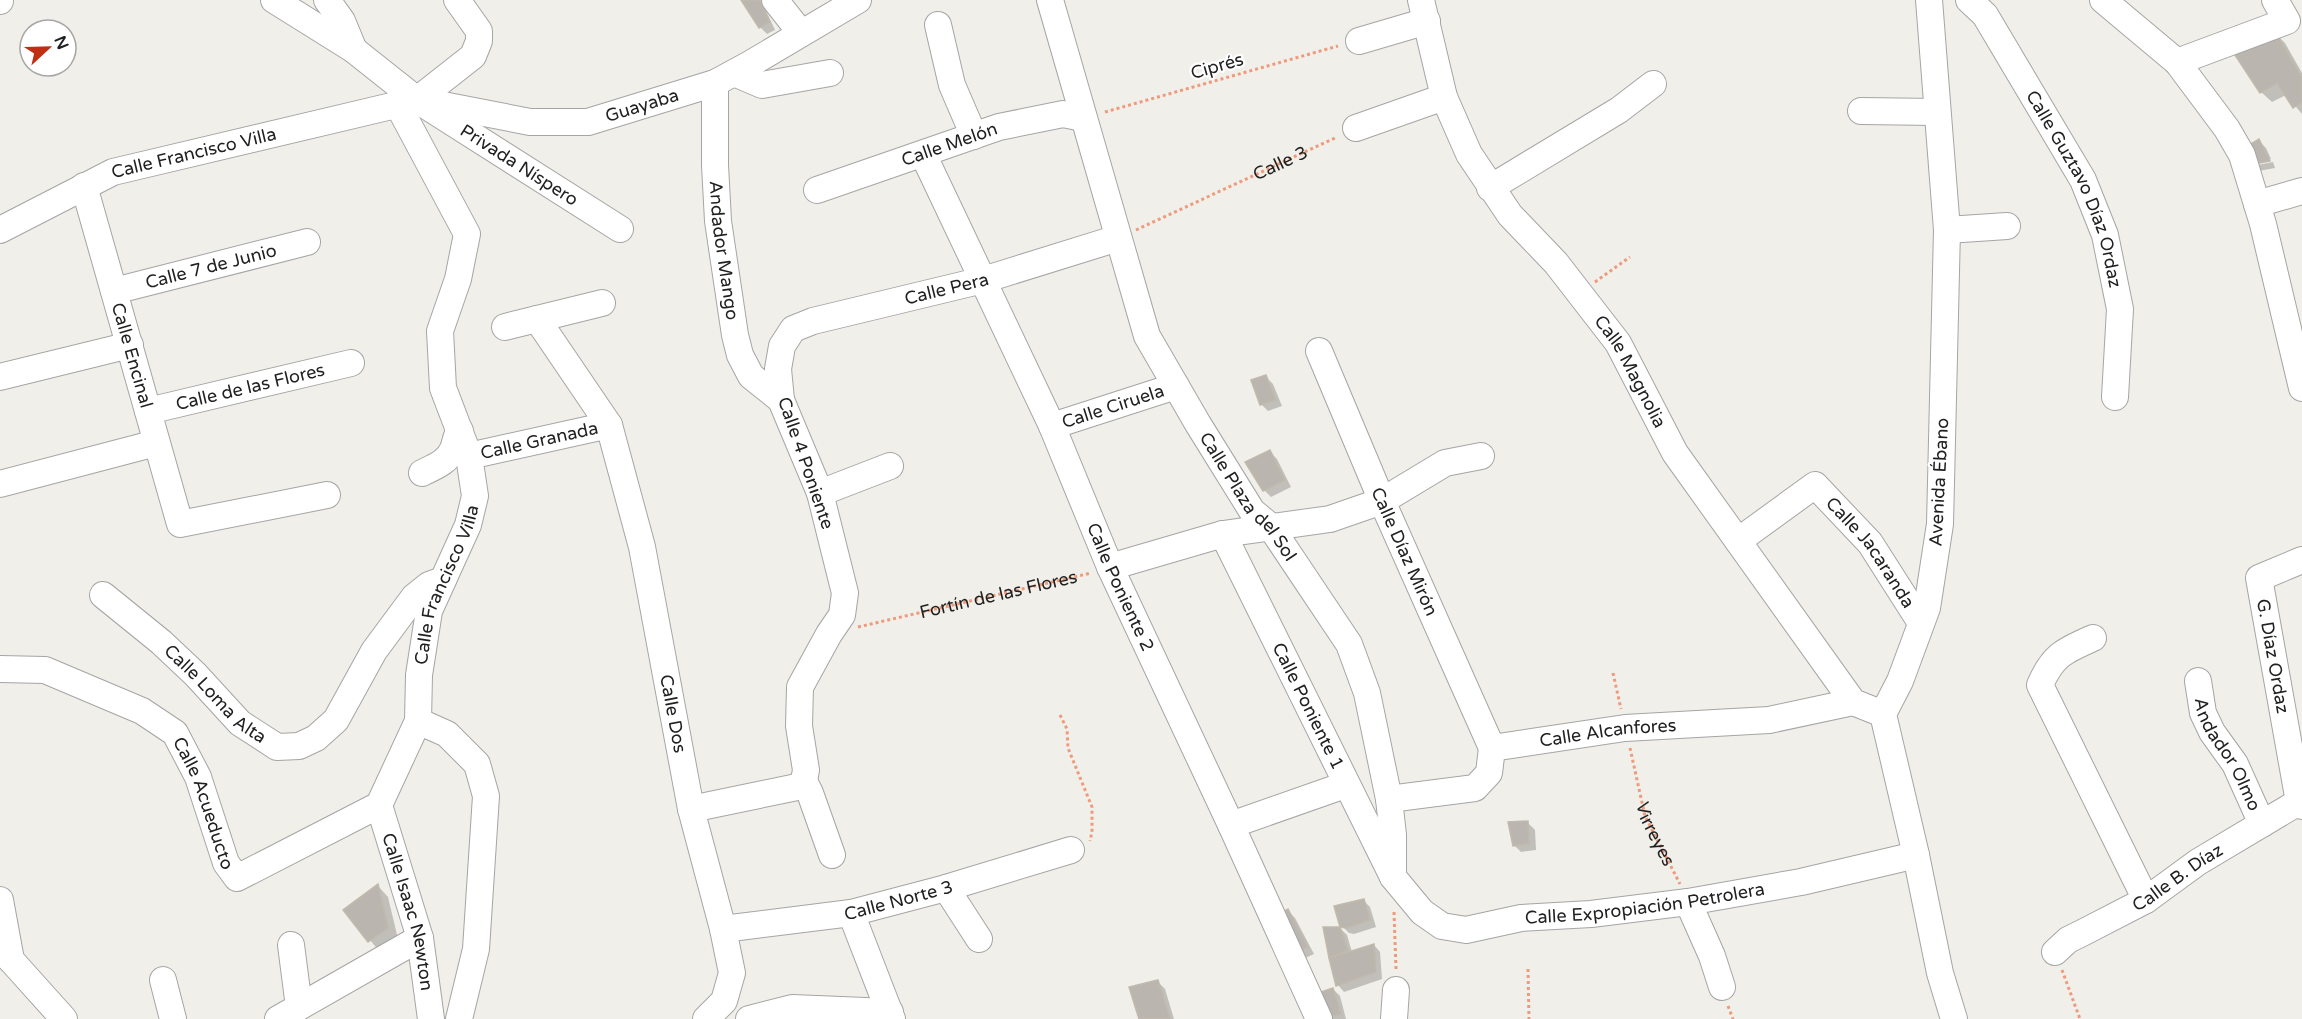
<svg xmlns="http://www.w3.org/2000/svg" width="2302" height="1019" viewBox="0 0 2302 1019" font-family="'Varela Round',sans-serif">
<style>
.shadow{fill:#0003}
.building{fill:#bab6af;stroke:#c1b9ac;stroke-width:1.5}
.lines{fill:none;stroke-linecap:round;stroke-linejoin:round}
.minor-casing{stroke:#a5a5a5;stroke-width:28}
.path{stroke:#ee9a7d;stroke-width:3;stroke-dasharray:3 3;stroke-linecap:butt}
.minor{stroke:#fff;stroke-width:26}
.labels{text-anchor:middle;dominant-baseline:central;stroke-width:4.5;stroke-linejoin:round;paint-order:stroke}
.street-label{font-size:18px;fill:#212121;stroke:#fff}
</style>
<rect width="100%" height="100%" fill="#f1efe9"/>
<g class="shadow">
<polygon points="743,0 761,0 775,30 767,34 760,27"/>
<polygon points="2275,33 2285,43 2302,73 2302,114 2286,95 2272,102 2261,92"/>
<polygon points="2259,141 2266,148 2271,159 2248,164"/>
<polygon points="2273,162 2275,168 2253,172 2248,167"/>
<polygon points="1266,377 1273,384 1282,406 1268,411 1261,404"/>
<polygon points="1270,452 1277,459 1291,487 1271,497 1264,490"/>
<polygon points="1528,823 1535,830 1536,850 1521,852 1514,845"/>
<polygon points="378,886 388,897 398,939 380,952 345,910"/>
<polygon points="1363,900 1370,907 1376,927 1354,934 1349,933 1342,926"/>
<polygon points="1288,911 1295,918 1314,954 1299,961"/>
<polygon points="1325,928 1340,928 1347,935 1352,952 1374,945 1380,952 1382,979 1344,992 1338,985"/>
<polygon points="1158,982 1165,989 1174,1019 1141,1019"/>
<polygon points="1333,989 1340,996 1346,1019 1322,1019"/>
</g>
<g class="building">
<polygon points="741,0 759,0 770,22 759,28"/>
<polygon points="2275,31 2302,78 2302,102 2293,108 2277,83 2260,93 2229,46"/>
<polygon points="2259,139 2270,161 2245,166 2239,151"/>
<polygon points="1266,375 1276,400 1260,405 1251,380"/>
<polygon points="1270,450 1285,480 1263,491 1245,462"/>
<polygon points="1528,821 1529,844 1513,846 1508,822"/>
<polygon points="378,884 388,928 368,942 343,910"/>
<polygon points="1364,899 1370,920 1346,928 1340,927 1334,906"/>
<polygon points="1288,909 1308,947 1291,955 1273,917"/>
<polygon points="1323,927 1340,927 1348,950 1329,958"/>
<polygon points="1374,944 1376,972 1336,986 1329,958"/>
<polygon points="1158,980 1170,1019 1139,1019 1129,987"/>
<polygon points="1333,988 1341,1014 1319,1018 1312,995"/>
</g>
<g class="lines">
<defs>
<g id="minor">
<path id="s4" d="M274,0L354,50L417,100L620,229"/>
<polyline points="327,0 342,21 354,50"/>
<polyline points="775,0 801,33"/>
<path id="s5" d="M1050,0L1147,336L1198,424L1252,511L1270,526L1349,644L1367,693L1389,799L1393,835V877"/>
<path id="s6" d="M1421,0L1444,97L1469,154L1510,215L1556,263L1618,343L1675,453L1853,702L1883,714"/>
<polyline points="1929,0 1947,230 1940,524 1927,608 1900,681 1883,714 1916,855 1940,973 1954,1019"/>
<path id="s7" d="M1969,0L1985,15L2083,180L2105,235L2120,309L2115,397"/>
<polyline points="2103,0 2177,62 2227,129 2242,155 2263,224 2302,388"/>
<polyline points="0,1 0,0"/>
<polyline points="938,25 952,85 974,136"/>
<polyline points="1359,41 1427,21"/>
<polyline points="2177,62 2287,21 2275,0"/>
<polyline points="734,73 762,85 830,73"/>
<path id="s8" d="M715,83V165L718,221L735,335L740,355L751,376L781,400"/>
<polyline points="417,100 473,56 479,41 479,31 457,0"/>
<polyline points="1861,111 1937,112"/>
<polyline points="1356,128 1444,97"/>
<path id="s9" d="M923,154L1052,426L1110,567L1231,825L1319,1019"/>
<path id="s10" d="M84,186L180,524L327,495"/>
<polyline points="1490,188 1619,110 1653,84"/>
<path id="s11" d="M817,190L999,127L1063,114L1083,118"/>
<polyline points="2257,204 2302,191"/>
<path id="s12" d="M0,230L113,172L417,100L530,122H588L715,83L750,64L858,0"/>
<polyline points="1947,230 2007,226"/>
<path id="s13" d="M114,291L307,242"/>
<path id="s14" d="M537,319L609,425L642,547L691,809L723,929L732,973L724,1001L706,1019"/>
<polyline points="505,327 602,303"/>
<path id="s15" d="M1319,351L1382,501L1492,748"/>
<polyline points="0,377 130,345"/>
<path id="s16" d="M148,411L351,363"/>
<path id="s17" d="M1052,426L1176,386"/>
<path id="s18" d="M469,456L609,425"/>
<path d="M422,473C434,467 448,462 453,449C456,442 455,437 460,431"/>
<polyline points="0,484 156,443"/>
<polyline points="820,493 890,466"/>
<path id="s19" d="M1223,534L1393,877L1422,912L1442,926L1466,930L1521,918L1591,914L1688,902L1801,882L1916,855"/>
<path id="s20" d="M1738,541L1815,485L1870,543L1921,623"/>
<path id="s21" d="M2302,560L2259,578L2299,802L2302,806"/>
<polyline points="1110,567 1223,534 1330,519 1382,501 1445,463 1481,456"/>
<path id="s22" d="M103,595L161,642L195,674L240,723L277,747L299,746L316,738L336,720L374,651L414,597L429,585L443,580"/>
<path d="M2093,638C2064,651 2053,655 2040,685L2146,900"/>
<path id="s23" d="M0,669L45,670L142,711L175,733L198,777L226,863L237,878L379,805L418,721L419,675L429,611L468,525L475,496L469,456L443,388L440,331L458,279L467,234L398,105"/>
<path id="s24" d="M2198,681L2203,713L2212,732L2235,764L2262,824"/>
<polyline points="418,721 447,734 477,764 486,796 476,949 459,1019"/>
<path id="s25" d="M1492,748L1625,728L1769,720L1853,702"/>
<path id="s26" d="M804,781L806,770L799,726L800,687L829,634L842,615L845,593L820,493L781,400L778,369L782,346L793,329L813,321L983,280L1118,238"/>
<polyline points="804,781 810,793 832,855"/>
<polyline points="1389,799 1475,788 1489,773 1492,748"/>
<path id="s27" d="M379,805L420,938L431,1019"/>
<polyline points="691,809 797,787 804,781"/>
<polyline points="1231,825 1345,785"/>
<polyline points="946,888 979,939"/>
<polyline points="0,900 11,960"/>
<polyline points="1688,902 1712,956 1722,987"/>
<polyline points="851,913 892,1019"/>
<path id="s28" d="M723,929L851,913L946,888L1071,850"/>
<polyline points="291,945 299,1007"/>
<path id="s29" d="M2055,952L2068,940L2086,931L2146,900L2198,862L2302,800"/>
<polyline points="11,960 64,1019"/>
<polyline points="163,980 173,1019"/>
<polyline points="278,1019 420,938"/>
<polyline points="749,1019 792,1008 890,1012"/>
<polyline points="1394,1019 1396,990"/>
</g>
</defs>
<use href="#minor" class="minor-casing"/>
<g class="path">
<polyline points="1105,112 1338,46"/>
<path id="s1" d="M1136,230L1337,137"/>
<polyline points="1595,282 1630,257"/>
<path id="s2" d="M858,627L1091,573"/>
<polyline points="1613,673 1621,709"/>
<polyline points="1060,715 1067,729 1068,748 1092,807 1092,832 1090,841"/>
<path id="s3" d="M1630,748L1645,816L1680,884"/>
<polyline points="1394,912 1396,969"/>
<polyline points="1528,969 1529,1019"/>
<polyline points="2062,970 2080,1019"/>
<polyline points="1728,1006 1733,1019"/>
</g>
<use href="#minor" class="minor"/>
</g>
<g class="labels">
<g class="street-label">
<text transform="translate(1217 66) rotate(-16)">Ciprés</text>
<text stroke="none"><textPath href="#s12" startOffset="669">Guayaba</textPath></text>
<text stroke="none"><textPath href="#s11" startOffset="140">Calle Melón</textPath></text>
<text stroke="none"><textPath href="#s12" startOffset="210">Calle Francisco Villa</textPath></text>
<text stroke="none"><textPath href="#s1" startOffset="159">Calle 3</textPath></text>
<text stroke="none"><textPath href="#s4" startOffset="296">Privada Níspero</textPath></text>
<text stroke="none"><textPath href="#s7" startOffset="219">Calle Guztavo Díaz Ordaz</textPath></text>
<text stroke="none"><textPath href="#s8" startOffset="168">Andador Mango</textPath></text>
<text stroke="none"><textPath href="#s13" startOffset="100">Calle 7 de Junio</textPath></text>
<text stroke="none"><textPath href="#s26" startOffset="638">Calle Pera</textPath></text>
<text stroke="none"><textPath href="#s10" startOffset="176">Calle Encinal</textPath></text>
<text stroke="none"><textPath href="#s6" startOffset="434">Calle Magnolia</textPath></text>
<text stroke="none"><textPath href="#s16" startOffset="105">Calle de las Flores</textPath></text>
<text stroke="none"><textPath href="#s17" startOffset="64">Calle Ciruela</textPath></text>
<text stroke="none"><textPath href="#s18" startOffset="72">Calle Granada</textPath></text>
<text transform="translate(806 463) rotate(71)">Calle 4 Poniente</text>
<text transform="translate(1939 482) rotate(-87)">Avenida Ébano</text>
<text stroke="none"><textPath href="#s5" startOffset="540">Calle Plaza del Sol</textPath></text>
<text stroke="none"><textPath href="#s15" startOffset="218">Calle Díaz Mirón</textPath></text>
<text stroke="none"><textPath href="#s20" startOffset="183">Calle Jacaranda</textPath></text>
<text stroke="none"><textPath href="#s23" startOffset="742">Calle Francisco Villa</textPath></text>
<text stroke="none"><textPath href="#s9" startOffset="476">Calle Poniente 2</textPath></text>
<text stroke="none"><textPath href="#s2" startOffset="144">Fortín de las Flores</textPath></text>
<text stroke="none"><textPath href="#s21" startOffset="126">G. Díaz Ordaz</textPath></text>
<text stroke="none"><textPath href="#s22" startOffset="150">Calle Loma Alta</textPath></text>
<text stroke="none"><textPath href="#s19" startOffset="192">Calle Poniente 1</textPath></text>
<text stroke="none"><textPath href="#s14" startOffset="424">Calle Dos</textPath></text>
<text stroke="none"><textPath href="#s25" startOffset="117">Calle Alcanfores</textPath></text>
<text stroke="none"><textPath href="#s24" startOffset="80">Andador Olmo</textPath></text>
<text stroke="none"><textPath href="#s23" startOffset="266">Calle Acueducto</textPath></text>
<text stroke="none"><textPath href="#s3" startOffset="90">Virreyes</textPath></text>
<text stroke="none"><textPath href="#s29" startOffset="144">Calle B. Díaz</textPath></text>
<text stroke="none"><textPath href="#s28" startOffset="178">Calle Norte 3</textPath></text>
<text stroke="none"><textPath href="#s19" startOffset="658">Calle Expropiación Petrolera</textPath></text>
<text stroke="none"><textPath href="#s27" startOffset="111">Calle Isaac Newton</textPath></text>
</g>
</g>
<g transform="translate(48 48) rotate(68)"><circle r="28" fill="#ffffff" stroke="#a6a6a6" stroke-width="1.5"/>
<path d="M0-4.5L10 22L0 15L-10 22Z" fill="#c02e13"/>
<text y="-9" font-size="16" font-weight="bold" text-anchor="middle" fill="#212121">N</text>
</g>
</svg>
